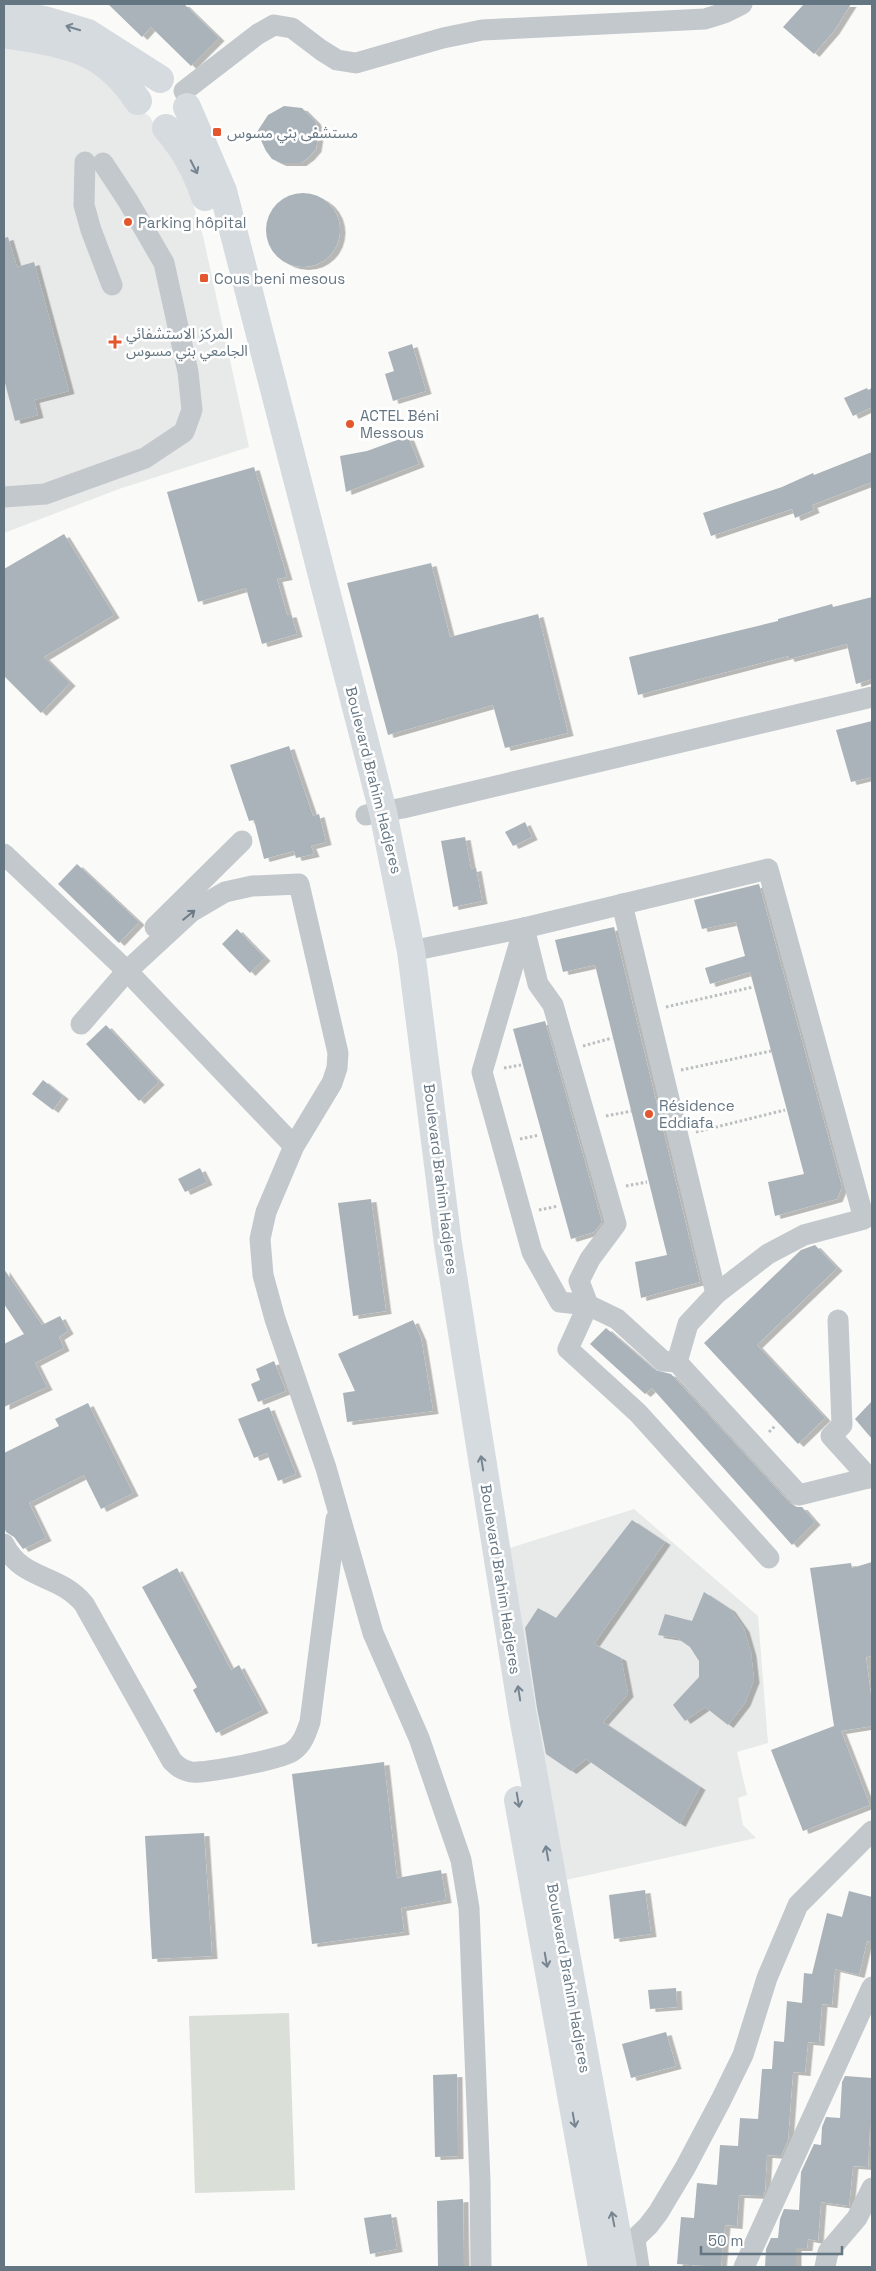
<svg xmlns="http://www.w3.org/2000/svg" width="876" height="2271" viewBox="0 0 876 2271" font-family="'Space Grotesk','Noto Sans Arabic',sans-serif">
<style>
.built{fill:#e8e9e9}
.green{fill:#dadfd7}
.building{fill:#aab3b9;filter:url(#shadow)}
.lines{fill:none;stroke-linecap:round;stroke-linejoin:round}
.path{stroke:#bbbfc2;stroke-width:3;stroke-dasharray:2.5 2.5;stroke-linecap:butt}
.minor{stroke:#c3c8cc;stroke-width:21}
.major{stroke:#d6dbdf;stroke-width:28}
.oneway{stroke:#768591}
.oneway2{stroke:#6a7a87}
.poi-dot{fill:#e4572e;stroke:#fff;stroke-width:2}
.labels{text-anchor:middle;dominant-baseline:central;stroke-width:5;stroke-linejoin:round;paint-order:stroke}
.poi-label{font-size:15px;fill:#657683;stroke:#fff;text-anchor:start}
.street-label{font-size:15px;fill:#657683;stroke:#fff}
</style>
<defs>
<filter id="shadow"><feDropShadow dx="5.5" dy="3" stdDeviation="0" flood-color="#0004"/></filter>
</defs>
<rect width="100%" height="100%" fill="#fafaf8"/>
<g class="built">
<polygon points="4,43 31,46 88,68 150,117 186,182 203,236 249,447 119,489 4,533"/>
<polygon points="634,1509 758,1616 768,1743 737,1752 747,1795 738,1798 743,1825 756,1838 557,1882 494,1553"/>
</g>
<polygon class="green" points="289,2013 295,2190 195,2193 189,2016"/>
<g class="building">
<polygon points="108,4 184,4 219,38 191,66 151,27 142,37"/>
<polygon points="804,4 851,4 834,31 814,54 783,27"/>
<polygon points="284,106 302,108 315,121 319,130 316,149 309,157 301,163 281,163 272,159 266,151 257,132 268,115"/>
<circle cx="303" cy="230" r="37"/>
<polygon points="8,237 17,267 34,262 69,391 34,400 38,415 15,421 4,379 4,238"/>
<polygon points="412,344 426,391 393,401 385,374 394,371 388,352"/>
<polygon points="867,388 868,390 872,388 872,407 853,416 844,398"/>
<polygon points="408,436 419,464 346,492 340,456 367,451"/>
<polygon points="872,452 872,482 812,505 814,510 795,518 792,509 711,536 703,513 782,487 813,473 814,475"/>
<polygon points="254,467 287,577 277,579 287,615 291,614 297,634 262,644 246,588 198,602 167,492"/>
<polygon points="64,534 114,615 44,657 70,683 41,713 4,676 4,569"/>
<polygon points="431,563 450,637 538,614 568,733 505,748 493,705 388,735 347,583"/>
<polygon points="872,597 872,679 856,684 847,644 789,659 788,656 638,695 629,657 778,621 778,619 832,604 833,607"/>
<polygon points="872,721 872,777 851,782 836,730"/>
<polygon points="289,746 313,816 319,814 326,842 311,846 314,854 296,858 294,851 264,859 254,820 249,821 230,765"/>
<polygon points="525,822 532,837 513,846 505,832"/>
<polygon points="465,837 471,869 476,868 482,901 453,907 441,841"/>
<polygon points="77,864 139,922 119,943 58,884"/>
<polygon points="759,884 842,1187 837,1199 775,1216 768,1182 804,1174 750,972 710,984 705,968 745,956 736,922 702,929 694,900"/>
<polygon points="614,927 700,1282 641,1298 635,1262 667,1255 595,965 563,972 555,940"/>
<polygon points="237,929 265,958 250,973 222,944"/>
<polygon points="545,1021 602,1222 594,1232 571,1239 513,1029"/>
<polygon points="106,1025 159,1082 139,1101 86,1044"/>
<polygon points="43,1080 63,1096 53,1110 32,1094"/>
<polygon points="200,1168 207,1182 185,1192 178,1179"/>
<polygon points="371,1199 386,1311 353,1316 338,1203"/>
<polygon points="815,1245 837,1268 757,1345 825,1418 798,1444 704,1343 801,1250"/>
<polygon points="4,1269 42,1325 60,1316 68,1331 59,1337 64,1348 35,1363 47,1387 4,1407 4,1344 24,1334 4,1304"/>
<polygon points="413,1320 421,1338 433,1411 347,1422 343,1393 355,1391 338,1354"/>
<polygon points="606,1328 655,1370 671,1374 790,1503 796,1507 802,1507 815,1522 792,1545 652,1388 645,1394 590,1344"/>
<polygon points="274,1361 286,1391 258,1402 251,1384 260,1380 256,1369"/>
<polygon points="872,1401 872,1439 855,1419"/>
<polygon points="88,1403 133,1493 101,1509 84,1475 29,1503 46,1538 23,1549 14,1537 6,1532 4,1527 4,1453 59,1426 55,1419"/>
<polygon points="269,1407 296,1474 278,1481 267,1453 254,1458 238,1419"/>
<polygon points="632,1520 665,1542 594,1644 621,1658 628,1694 603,1722 700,1787 680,1824 586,1759 571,1771 546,1754 537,1708 525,1628 538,1608 556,1618"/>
<polygon points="872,1562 872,1656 866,1657 872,1703 872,1726 841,1731 870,1805 803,1831 771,1750 834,1726 810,1568 851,1563 852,1568"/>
<polygon points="177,1568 231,1670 239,1665 263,1710 216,1733 193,1690 197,1687 142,1587"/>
<polygon points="704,1592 730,1609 744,1629 751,1653 754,1680 745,1703 728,1725 705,1707 685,1721 673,1705 699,1677 699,1661 690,1647 677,1638 658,1635 665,1614 692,1621"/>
<polygon points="384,1762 397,1878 441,1870 446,1900 401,1908 404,1932 312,1944 292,1774"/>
<polygon points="204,1833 212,1956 152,1959 145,1836"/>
<polygon points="645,1890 651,1934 614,1939 609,1895"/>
<polygon points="849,1891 872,1897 872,1942 867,1941 859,1975 835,1969 832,2005 822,2004 819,2043 808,2042 805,2073 793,2072 788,2140 781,2156 767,2155 765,2191 763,2196 739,2195 737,2226 725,2225 721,2267 677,2264 681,2217 694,2218 697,2183 717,2185 720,2145 738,2146 740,2118 758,2119 762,2069 772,2069 774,2041 784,2042 787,2001 802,2003 804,1973 812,1974 827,1913 842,1917"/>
<polygon points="676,1988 677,2007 650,2009 648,1990"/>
<polygon points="666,2032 676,2066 631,2078 622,2044"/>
<polygon points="457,2074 458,2156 435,2157 433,2075"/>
<polygon points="845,2076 872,2078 872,2126 870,2126 868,2167 853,2166 849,2206 821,2202 818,2241 808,2239 807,2248 796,2248 796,2267 765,2267 766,2249 771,2238 778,2238 780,2219 784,2209 799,2210 801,2172 814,2144 821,2145 822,2127 826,2117 840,2118 842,2082"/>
<polygon points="463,2199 464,2267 438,2267 437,2201"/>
<polygon points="391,2214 397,2249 370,2254 364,2218"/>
</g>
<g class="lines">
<g class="path">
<polyline points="666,1007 753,987"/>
<polyline points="583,1046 612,1038"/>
<polyline points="504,1068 521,1065"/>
<polyline points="681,1070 771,1051"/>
<polyline points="606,1116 632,1111"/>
<polyline points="696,1132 785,1110"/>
<polyline points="520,1139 539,1135"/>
<polyline points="626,1186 647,1182"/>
<polyline points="539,1210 558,1206"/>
<polyline points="769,1432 775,1426"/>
</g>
<g class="minor">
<polyline points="184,91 258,34 274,25 292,28 321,50 337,60 356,63 443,38 482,30 705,19 724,13 742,4"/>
<polyline points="85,162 84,205 91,230 112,285"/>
<polyline points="4,497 45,494 145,458 184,432 192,410 188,372 164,263 128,201 103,163"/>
<polyline points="366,815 403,808 872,697"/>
<polyline points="4,854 127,971 294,1146"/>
<polyline points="622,904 716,1294"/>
<polyline points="155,927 242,841"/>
<polyline points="524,928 482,1072 532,1252 560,1302 588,1305 568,1349 638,1413 769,1558"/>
<polyline points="524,928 538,984 553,1005 616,1224 590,1259 579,1281 588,1305 617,1319 663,1361 677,1362"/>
<polyline points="411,951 524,928 768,869 864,1219 804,1235 768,1254 716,1294 688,1324 677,1362 799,1495 872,1477"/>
<polyline points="81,1024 127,971 191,912 225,892 252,886 299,884 338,1053 337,1068 332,1083 294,1146 266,1212 260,1239 263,1275 275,1319 326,1468 373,1633 419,1738 461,1860 469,1908 480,2181 481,2267"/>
<polyline points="838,1320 842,1425 831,1436 869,1478"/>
<path d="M4,1544C22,1581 59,1573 84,1604L172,1761C178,1767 182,1770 191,1772C203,1774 284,1759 293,1751C303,1744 306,1733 310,1722L336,1519"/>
<polyline points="635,2240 639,2267"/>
<polyline points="620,2253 648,2226 658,2213 685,2168 721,2100 743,2055 767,1978 798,1905 872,1831"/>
<polyline points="744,2267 872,1987"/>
<polyline points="825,2267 828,2252 857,2218 872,2188"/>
</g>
<g class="major">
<polyline points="4,12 44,20 88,33 160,79"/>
<path d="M4,34C65,45 101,45 138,101"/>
<polyline points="187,107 223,191 383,812 411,951 448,1244 522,1711 623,2267"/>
<path d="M166,128C185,149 196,170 205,197"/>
<polyline points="518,1800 602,2267"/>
</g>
</g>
<defs><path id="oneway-shaft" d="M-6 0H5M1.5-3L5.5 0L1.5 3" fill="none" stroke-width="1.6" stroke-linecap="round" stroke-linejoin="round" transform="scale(1.25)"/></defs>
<g class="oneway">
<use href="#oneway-shaft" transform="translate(73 28) rotate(-163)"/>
<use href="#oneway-shaft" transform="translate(194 167) rotate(63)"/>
<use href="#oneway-shaft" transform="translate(482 1463) rotate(-99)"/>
<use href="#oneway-shaft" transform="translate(519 1693) rotate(-99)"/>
<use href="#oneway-shaft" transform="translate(518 1800) rotate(80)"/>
<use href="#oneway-shaft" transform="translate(547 1853) rotate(-100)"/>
<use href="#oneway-shaft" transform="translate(546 1960) rotate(80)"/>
<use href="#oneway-shaft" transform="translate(574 2120) rotate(80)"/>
<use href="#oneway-shaft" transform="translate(613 2219) rotate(-101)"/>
</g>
<use class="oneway2" href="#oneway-shaft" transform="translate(189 915) rotate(-39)"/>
<g class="poi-dot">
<rect x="212" y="127" width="10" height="10" rx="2.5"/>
<circle cx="128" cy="222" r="5"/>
<rect x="199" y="273" width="10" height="10" rx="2.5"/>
<path d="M112.5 334.5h5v5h5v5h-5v5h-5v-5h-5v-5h5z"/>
<circle cx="350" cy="424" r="5"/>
<circle cx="649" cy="1114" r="5"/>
</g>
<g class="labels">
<g class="poi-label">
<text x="227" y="132">مستشفى بني مسوس</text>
<text x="138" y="222">Parking hôpital</text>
<text x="214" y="278">Cous beni mesous</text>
<text x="126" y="333">المركز الاستشفائي<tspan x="126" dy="17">الجامعي بني مسوس</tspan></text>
<text x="360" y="415">ACTEL Béni<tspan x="360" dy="17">Messous</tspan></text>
<text x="659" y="1105">Résidence<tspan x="659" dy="17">Eddiafa</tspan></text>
</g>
<g class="street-label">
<text transform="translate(374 780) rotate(76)">Boulevard Brahim Hadjeres</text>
<text transform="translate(441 1179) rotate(83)">Boulevard Brahim Hadjeres</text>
<text transform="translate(501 1579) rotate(81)">Boulevard Brahim Hadjeres</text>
<text transform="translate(569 1978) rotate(80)">Boulevard Brahim Hadjeres</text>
</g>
</g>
<rect width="876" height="2271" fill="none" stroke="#657683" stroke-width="10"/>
<path d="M701 2246v8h141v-8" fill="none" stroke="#657683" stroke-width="2.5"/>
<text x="708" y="2246" font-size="15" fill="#657683" stroke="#ffffff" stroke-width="4" paint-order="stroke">50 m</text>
</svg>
